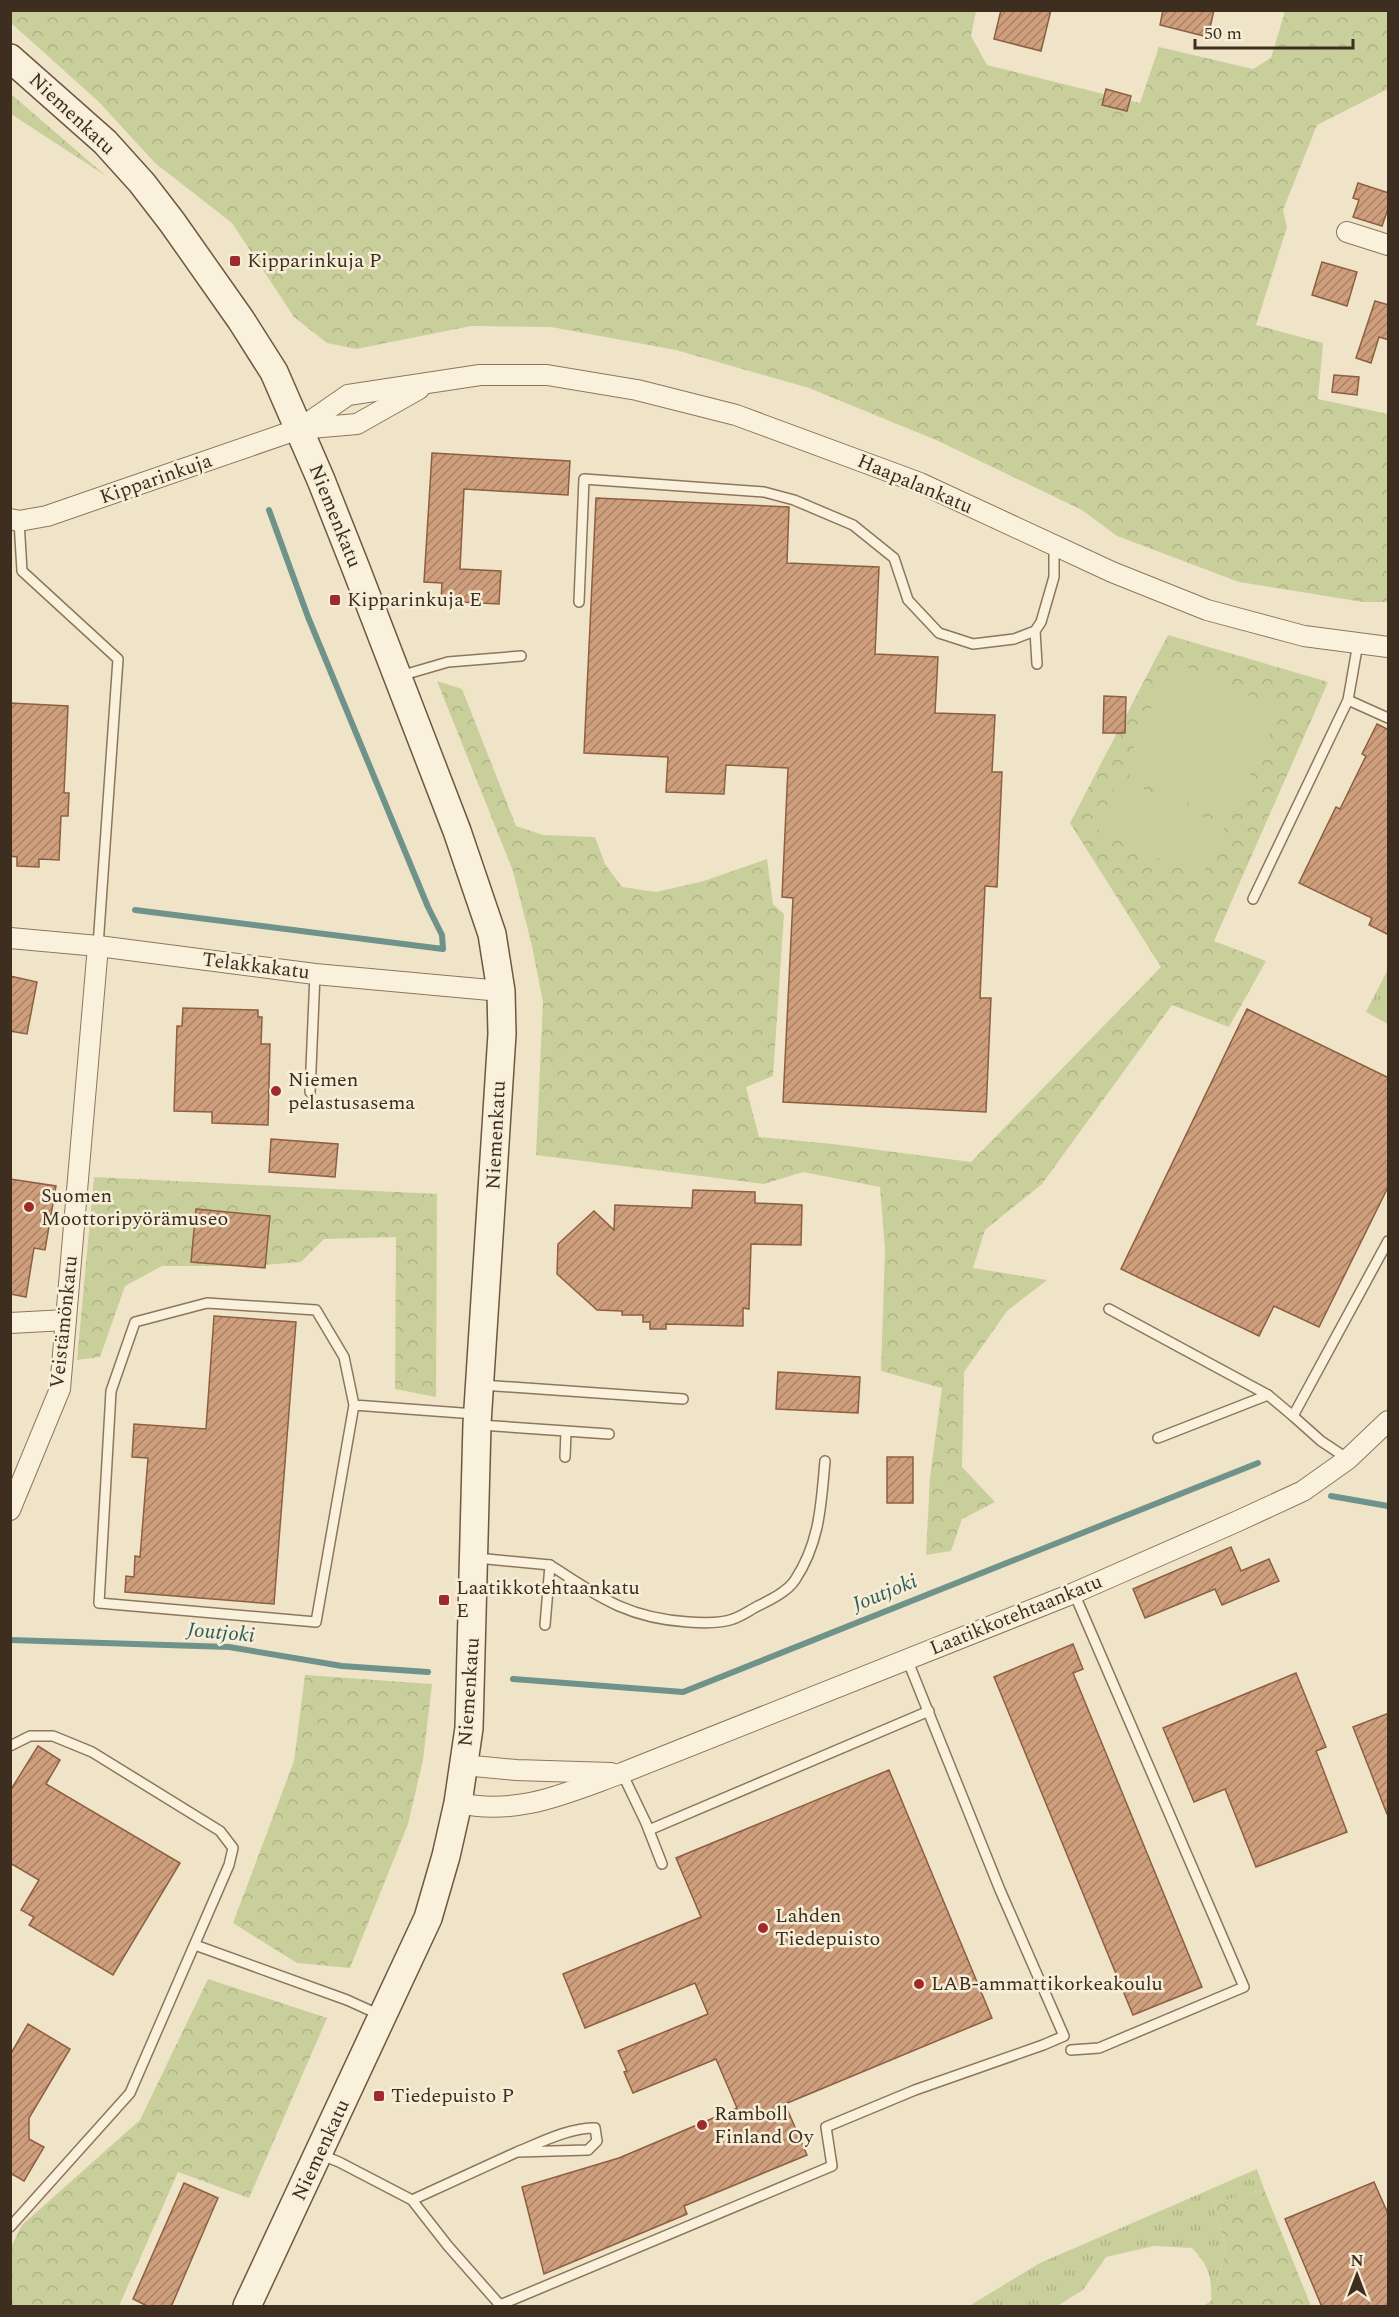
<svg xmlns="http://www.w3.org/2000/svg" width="1399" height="2317" viewBox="0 0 1399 2317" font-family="Spectral,serif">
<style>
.grass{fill:url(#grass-tufts)}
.forest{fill:url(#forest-crowns)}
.pitch{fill:#c9cf9b}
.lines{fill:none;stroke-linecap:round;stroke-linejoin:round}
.stream{stroke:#6f938a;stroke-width:6}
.building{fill:url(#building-hatch);stroke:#8d5f41;stroke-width:1.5}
.lane-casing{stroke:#8d765c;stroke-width:12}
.street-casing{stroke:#8d765c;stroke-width:22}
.secondary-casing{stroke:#6f573f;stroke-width:30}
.lane{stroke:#faf1dc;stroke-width:9}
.street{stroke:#faf1dc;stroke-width:20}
.secondary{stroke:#faf1dc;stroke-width:27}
.poi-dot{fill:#9e2a2b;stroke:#f7eed8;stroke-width:2}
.labels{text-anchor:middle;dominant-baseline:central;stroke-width:5;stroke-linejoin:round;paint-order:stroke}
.street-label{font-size:20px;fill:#3d2e20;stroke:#f7eed8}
.poi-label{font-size:20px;fill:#3d2e20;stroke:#f7eed8;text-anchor:start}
.water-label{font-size:21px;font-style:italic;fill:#2f5d5a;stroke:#f7eed8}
</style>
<defs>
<pattern id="grass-tufts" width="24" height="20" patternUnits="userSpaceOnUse" patternTransform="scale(1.5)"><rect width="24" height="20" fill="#c9cf9b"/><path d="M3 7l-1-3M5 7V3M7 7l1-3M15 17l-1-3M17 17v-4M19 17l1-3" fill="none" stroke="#aeb285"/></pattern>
<pattern id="forest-crowns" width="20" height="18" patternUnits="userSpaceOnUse" patternTransform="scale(1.5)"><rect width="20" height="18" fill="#c9cf9b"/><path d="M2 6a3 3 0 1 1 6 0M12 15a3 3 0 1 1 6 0" fill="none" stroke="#aeb285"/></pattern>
<pattern id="building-hatch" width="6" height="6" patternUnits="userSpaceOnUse" patternTransform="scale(1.5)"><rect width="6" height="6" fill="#cf9f7d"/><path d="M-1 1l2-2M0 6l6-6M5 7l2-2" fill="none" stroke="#a98266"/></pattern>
</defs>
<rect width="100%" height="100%" fill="#f0e4c8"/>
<g class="grass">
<polygon points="1388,969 1388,1024 1366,1012"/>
<path d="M1257,2169L1264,2189L1214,2204L1226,2250L1211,2301C1212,2277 1209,2266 1192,2248L1154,2246L1106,2257L1083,2290L1057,2306H969L1040,2263Z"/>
</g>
<g class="forest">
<polygon points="11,10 976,11 971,36 987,65 1140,103 1159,47 1253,69 1271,58 1285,11 1388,11 1388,89 1317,125 1283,210 1287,227 1256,325 1323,343 1318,399 1388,414 1388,602 1363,602 1239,582 1117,536 1082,510 936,440 809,388 676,350 551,327 471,326 356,349 327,343 294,317 232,223 155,163 99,102 11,23"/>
<polygon points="10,94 11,94 106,176 11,114"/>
<polygon points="1168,635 1328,682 1214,941 1266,961 1229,1027 1172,1005 1042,1184 985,1230 973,1268 1047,1280 1007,1311 964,1372 962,1467 995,1502 962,1519 951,1551 926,1555 930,1477 942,1388 881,1371 885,1250 880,1187 803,1172 764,1184 536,1155 543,1002 532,946 513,871 437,681 462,689 516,826 543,835 595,837 605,864 622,887 656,892 704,881 767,859 773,904 784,914 773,1076 746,1087 759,1137 833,1144 971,1162 1161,967 1070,823"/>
<polygon points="94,1177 437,1194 436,1397 395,1389 396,1237 324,1239 301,1262 250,1266 162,1266 125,1286 100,1357 77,1360"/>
<polygon points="305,1675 432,1684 423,1760 408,1824 350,1968 297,1963 233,1923 294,1761"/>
<polygon points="208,1979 327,2018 249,2198 178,2172 119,2306 11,2306 11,2247 22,2225 140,2120"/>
<polygon points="1264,2189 1311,2306 1203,2306 1211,2301 1226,2250 1214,2204"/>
</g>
<g class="pitch">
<polygon points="1173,661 1280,710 1229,821 1122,772"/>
<polygon points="1119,778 1225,827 1201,878 1096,829"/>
</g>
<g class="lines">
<g class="stream">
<polyline points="135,910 443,949 442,935 428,907 308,617 269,510"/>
<polyline points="1331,1496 1388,1506"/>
<polyline points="10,1640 229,1647 342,1666 428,1672"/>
<polyline points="513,1679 683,1692 1258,1463"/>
</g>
</g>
<g class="building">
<polygon points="1001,10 1051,10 1041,51 994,39"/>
<polygon points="1163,10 1214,10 1208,37 1160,25"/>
<polygon points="1106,89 1131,96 1127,111 1102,105"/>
<polygon points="1358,183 1389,193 1389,206 1382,226 1353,217 1359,200 1353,198"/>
<polygon points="1322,262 1357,272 1347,306 1312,295"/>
<polygon points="1375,301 1389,305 1389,340 1379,337 1371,363 1356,358"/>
<polygon points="1334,375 1359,377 1357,395 1332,392"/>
<polygon points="432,453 570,461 568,495 464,489 460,569 501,571 499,604 441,601 442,583 424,582"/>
<polygon points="596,498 789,507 787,563 879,567 875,654 938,657 935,713 995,715 992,772 1002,772 997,887 985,886 980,998 991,998 986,1112 783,1102 793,898 782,897 788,768 726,765 724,794 666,792 668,757 584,753"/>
<polygon points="1104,696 1126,697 1125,733 1103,733"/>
<polygon points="10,703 68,706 64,793 69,793 68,816 61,816 59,860 39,859 39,867 17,866 17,857 10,856"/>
<polygon points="1377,724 1389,730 1389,935 1369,925 1372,918 1299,883 1336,807 1340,809 1366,756 1362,754"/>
<polygon points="10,976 37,982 27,1034 10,1031"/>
<polygon points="183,1008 258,1010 258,1017 262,1017 261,1044 270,1044 268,1125 212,1123 212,1112 174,1111 177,1026 182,1026"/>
<polygon points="1247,1009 1389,1078 1389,1185 1319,1327 1274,1306 1259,1336 1121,1269"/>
<polygon points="271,1139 338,1144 335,1177 269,1172"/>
<polygon points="10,1179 56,1186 45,1250 34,1248 26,1297 10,1294"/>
<polygon points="693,1190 755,1192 755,1203 802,1205 801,1245 751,1244 749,1309 743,1308 743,1326 666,1324 666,1329 650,1329 650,1322 643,1322 643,1315 622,1315 622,1311 597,1310 557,1274 558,1244 594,1211 614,1230 615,1205 692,1208"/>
<polygon points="196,1209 270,1216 265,1268 191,1262"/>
<polygon points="214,1316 296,1322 274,1604 125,1592 126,1576 134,1577 135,1556 140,1557 148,1458 132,1457 134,1424 206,1429"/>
<polygon points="778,1372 860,1377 858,1413 776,1409"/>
<rect x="887" y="1457" width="26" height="46"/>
<polygon points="1231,1547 1241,1571 1269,1559 1279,1581 1222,1605 1215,1589 1145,1618 1133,1589"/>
<polygon points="1073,1644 1083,1669 1073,1673 1202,1987 1133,2015 994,1677"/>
<polygon points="1296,1673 1326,1747 1316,1751 1347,1832 1256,1867 1225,1789 1194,1802 1163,1728"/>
<polygon points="1389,1713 1389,1814 1387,1814 1353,1727"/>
<polygon points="38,1746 60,1760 46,1784 180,1863 113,1975 29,1925 34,1917 21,1910 39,1880 10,1863 10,1791"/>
<polygon points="889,1770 992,2018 785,2104 807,2155 684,2206 687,2214 544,2274 522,2187 619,2158 737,2108 716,2059 633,2093 624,2072 627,2071 618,2051 708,2014 695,1983 585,2028 563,1974 701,1917 676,1858"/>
<polygon points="28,2024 70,2049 29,2118 29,2139 44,2147 24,2181 10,2173 10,2055"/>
<polygon points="1374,2182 1389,2216 1389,2307 1322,2307 1285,2219"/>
<polygon points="184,2183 218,2198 171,2307 149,2307 133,2299"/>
</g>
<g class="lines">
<defs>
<g id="lane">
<polyline points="19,521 22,571 118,659 98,946"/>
<polyline points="579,602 584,479 764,492 794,500 853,525 894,558 908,600 939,633 973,644 1014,639 1035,631 1041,622 1054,577 1054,545"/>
<polyline points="1035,631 1037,664"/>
<polyline points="400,676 448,662 521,656"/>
<polyline points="1348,700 1388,718"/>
<polyline points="1253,899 1348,700 1358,643"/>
<polyline points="310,1092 315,974"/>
<polyline points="1109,1309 1268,1395 1293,1416"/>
<polyline points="482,1385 683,1399"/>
<polyline points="354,1405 316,1622 99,1603 111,1391 135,1322 207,1303 316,1310 344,1357 354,1405 475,1414"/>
<polyline points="480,1425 609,1434"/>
<polyline points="1158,1438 1268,1395"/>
<polyline points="565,1457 566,1432"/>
<polyline points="1348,1459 1321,1441 1293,1416 1388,1241"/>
<polyline points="477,1558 550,1565 545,1625"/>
<path d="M550,1565C599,1597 627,1618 688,1622C702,1623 720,1624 733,1619C742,1616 750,1610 758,1606C770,1600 787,1592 795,1580C820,1542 821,1505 825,1461"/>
<polyline points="10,1746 30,1736 53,1736 92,1752 220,1831 233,1848 229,1865 130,2093 10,2227"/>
<polyline points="622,1773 646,1823 662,1864"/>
<polyline points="649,1830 929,1711"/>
<polyline points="195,1945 347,2000 380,2015"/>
<polyline points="1071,2050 1099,2048 1244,1987 1074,1593"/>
<polyline points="319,2154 339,2162 412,2200 448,2246 500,2305 832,2166 826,2127 915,2090 1043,2045 1064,2036 1000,1890 907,1659"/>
<path d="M412,2200L517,2152L588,2150L597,2141L595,2128C568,2128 542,2142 517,2152"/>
</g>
<g id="street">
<polyline points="1347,232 1388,245"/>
<polyline points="299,429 348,395 480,375 547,375 637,390 736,415 920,483 1112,572 1207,610 1304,636 1388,647"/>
<polyline points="10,519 19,521 47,516 299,429 357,424 419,389"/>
<polyline points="10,938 98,946 315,974 501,991"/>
<polyline points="10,1323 66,1320"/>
<polyline points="10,1510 60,1389 98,946"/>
<polyline points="463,1765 516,1770 611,1773"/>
<path d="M458,1803C519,1816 566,1793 622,1773L1074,1593L1238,1521L1303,1491L1348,1459L1388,1421"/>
</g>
<polyline id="secondary" points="10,58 105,142 142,183 172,222 241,320 274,372 321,480 355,566 457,831 492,934 501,991 502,1034 477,1424 469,1728 458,1803 446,1856 428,1918 247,2306"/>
</defs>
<use href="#lane" class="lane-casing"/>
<use href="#street" class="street-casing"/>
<use href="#secondary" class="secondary-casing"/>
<use href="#lane" class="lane"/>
<use href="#street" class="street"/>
<use href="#secondary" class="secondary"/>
</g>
<g class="poi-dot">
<rect x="229" y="255" width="12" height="12" rx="3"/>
<rect x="329" y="594" width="12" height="12" rx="3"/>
<circle cx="276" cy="1091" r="6"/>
<circle cx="29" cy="1207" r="6"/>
<rect x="438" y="1594" width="12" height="12" rx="3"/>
<circle cx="763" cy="1928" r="6"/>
<circle cx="919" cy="1984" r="6"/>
<rect x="373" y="2090" width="12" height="12" rx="3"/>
<circle cx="702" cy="2125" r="6"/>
</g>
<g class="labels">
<g class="street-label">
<text transform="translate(72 114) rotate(43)">Niemenkatu</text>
<text transform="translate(156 479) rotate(-19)">Kipparinkuja</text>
<text transform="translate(915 484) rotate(23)">Haapalankatu</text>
<text transform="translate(335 516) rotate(68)">Niemenkatu</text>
<text transform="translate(256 966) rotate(7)">Telakkakatu</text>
<text transform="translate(496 1135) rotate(-87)">Niemenkatu</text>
<text transform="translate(64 1322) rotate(-84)">Veistämönkatu</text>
<text transform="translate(1016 1615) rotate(-22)">Laatikkotehtaankatu</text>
<text transform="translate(469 1692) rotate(-86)">Niemenkatu</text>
<text transform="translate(321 2150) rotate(-65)">Niemenkatu</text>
</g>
<g class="poi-label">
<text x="247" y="261">Kipparinkuja P</text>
<text x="347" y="600">Kipparinkuja E</text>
<text x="288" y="1080">Niemen<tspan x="288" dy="23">pelastusasema</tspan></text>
<text x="41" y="1196">Suomen<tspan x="41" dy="23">Moottoripyörämuseo</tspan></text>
<text x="456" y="1588">Laatikkotehtaankatu<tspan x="456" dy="23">E</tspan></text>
<text x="775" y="1916">Lahden<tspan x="775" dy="23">Tiedepuisto</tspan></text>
<text x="931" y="1984">LAB-ammattikorkeakoulu</text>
<text x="391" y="2096">Tiedepuisto P</text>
<text x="714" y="2114">Ramboll<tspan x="714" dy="23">Finland Oy</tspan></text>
</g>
<g class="water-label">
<text transform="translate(885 1593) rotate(-22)">Joutjoki</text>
<text transform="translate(221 1633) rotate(5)">Joutjoki</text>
</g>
</g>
<rect width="1399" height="2317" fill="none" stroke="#3d2e20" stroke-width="24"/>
<g transform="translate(1357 2275)" stroke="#f7eed8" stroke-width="4.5" paint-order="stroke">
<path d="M0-4.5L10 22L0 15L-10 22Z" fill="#3d2e20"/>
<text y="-9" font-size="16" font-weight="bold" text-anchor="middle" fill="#3d2e20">N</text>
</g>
<path d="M1195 39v9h158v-9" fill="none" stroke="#3d2e20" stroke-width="3"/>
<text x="1204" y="39" font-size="18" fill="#3d2e20" stroke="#f7eed8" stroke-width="4.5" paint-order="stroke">50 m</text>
</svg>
